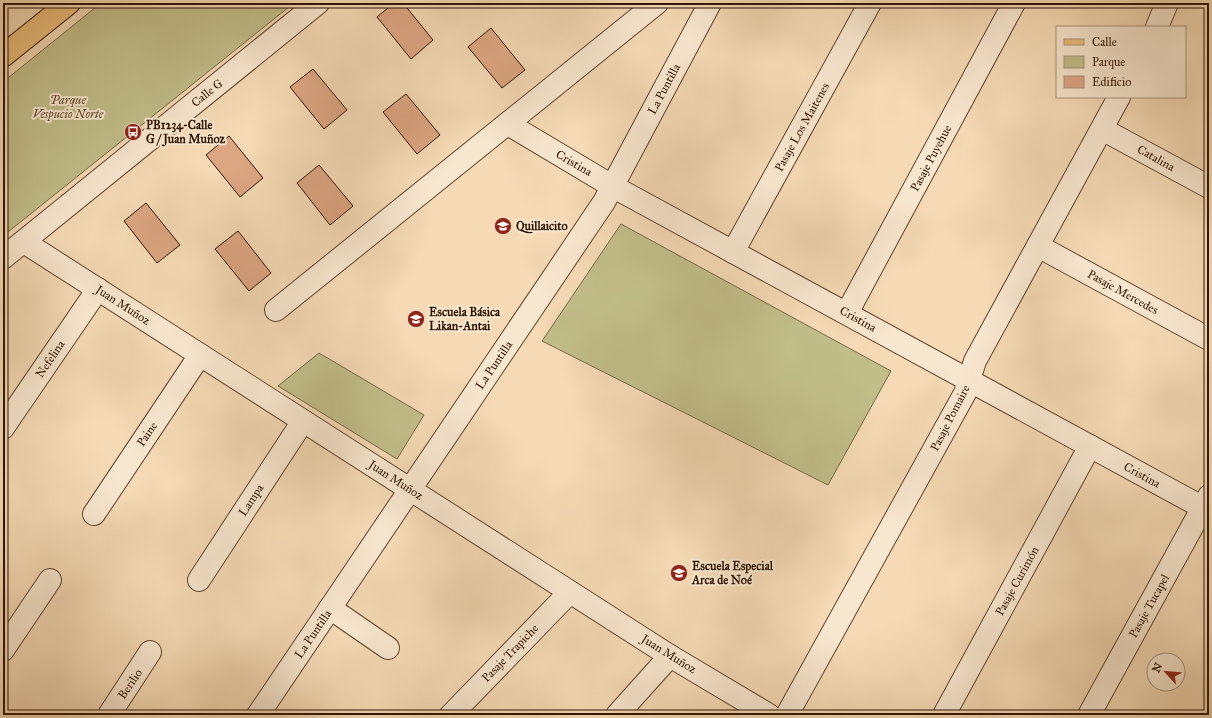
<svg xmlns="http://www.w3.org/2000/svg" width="1212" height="718" viewBox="0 0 1212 718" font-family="'IM FELL Great Primer',serif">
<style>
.green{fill:#c1be8a;stroke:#786946}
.building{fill:#dda683;stroke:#2f1401}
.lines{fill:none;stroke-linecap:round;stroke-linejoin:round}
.minor-casing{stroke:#60462e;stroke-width:24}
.major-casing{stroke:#2f1401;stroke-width:24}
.minor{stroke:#f8e7cf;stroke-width:22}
.major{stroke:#eabd7a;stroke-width:22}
.labels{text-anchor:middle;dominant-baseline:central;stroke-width:4;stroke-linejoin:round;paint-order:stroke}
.street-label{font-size:12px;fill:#2f1401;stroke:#f8e7cf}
.park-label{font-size:12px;font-style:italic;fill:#5b472a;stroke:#f8e7cf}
.poi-label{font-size:12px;font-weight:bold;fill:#2f1401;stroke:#f8e7cf;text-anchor:start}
</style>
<rect width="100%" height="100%" fill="#f5dab5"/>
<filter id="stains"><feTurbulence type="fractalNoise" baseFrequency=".005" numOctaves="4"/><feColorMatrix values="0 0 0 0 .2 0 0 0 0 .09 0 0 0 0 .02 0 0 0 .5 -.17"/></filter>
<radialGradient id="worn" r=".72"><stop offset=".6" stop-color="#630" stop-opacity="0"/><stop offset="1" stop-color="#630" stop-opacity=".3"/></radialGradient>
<g class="green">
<polygon points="101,3 294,3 3,236 3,82"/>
<polygon points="621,224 891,371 828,485 542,341"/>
<polygon points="319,353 424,415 397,459 278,386"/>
</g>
<g class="building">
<polygon points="394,3 403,3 433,40 411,59 377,17"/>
<polygon points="491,28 525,70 502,88 468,47"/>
<polygon points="313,69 347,110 324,129 290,87"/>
<polygon points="406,94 440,135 417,154 383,112"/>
<polygon points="229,136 263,178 240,197 206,155"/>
<polygon points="319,165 353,206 330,225 297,183"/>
<polygon points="146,203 180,245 157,263 124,221"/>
<polygon points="238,231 271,273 249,291 215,249"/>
</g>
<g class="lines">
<defs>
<g id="minor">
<polyline points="1157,27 1167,3"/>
<polyline points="508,124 612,186 1209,511"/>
<polyline points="1102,129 1209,187"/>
<polyline points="24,242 670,656 769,715"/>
<polyline points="1038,246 1209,339"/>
<polyline points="733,252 870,3"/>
<polyline points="3,258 318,3"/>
<polyline points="276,310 657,3"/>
<polyline points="847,313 1014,3"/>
<polyline points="3,428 98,289"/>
<polyline points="94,514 200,355"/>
<polyline points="199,580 303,421"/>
<polyline points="330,608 388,648"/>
<polyline points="3,650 50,580"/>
<polyline points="109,715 150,652"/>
<polyline points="258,715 604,202 710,3"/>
<polyline points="451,715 570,592"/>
<polyline points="617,715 670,656"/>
<polyline points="787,715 965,393 975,361 1119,97"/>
<polyline points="944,715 1090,446"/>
<polyline points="1089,715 1209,496"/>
</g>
<polyline id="major" points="3,56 69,3"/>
</defs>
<use href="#minor" class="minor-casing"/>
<use href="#major" class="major-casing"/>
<use href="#minor" class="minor"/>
<use href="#major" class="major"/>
</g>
<defs>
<symbol id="bus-disc" viewBox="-11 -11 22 22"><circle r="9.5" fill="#8f2418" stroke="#f8e7cf"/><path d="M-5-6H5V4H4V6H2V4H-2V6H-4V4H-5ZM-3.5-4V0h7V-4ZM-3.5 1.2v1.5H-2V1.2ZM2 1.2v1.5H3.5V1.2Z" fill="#fff"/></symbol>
<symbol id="school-disc" viewBox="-11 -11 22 22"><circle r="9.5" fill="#8f2418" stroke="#f8e7cf"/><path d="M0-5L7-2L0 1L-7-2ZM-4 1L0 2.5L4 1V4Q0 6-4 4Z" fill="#fff"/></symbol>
</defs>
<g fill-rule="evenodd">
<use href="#bus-disc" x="123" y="122" width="20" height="20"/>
<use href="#school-disc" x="493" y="216" width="20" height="20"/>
<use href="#school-disc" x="406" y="309" width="20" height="20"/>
<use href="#school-disc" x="669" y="563" width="20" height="20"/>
</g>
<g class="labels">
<g class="street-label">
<text transform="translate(664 89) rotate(-62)">La Puntilla</text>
<text transform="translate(207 93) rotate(-39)">Calle G</text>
<text transform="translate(802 127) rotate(-61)">Pasaje Los Maitenes</text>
<text transform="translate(931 158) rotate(-62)">Pasaje Puyehue</text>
<text transform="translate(1156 158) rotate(29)">Catalina</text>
<text transform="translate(574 163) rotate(30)">Cristina</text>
<text transform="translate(1123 292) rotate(29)">Pasaje Mercedes</text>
<text transform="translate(123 305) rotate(33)">Juan Muñoz</text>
<text transform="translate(858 319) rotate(29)">Cristina</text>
<text transform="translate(50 359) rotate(-56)">Nefelina</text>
<text transform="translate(494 365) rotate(-56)">La Puntilla</text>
<text transform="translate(950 418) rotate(-63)">Pasaje Pomaire</text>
<text transform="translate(147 434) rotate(-56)">Paine</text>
<text transform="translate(1142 475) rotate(29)">Cristina</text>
<text transform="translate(396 480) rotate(33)">Juan Muñoz</text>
<text transform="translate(251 500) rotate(-57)">Lampa</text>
<text transform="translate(1017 581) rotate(-61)">Pasaje Curimón</text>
<text transform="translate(1149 606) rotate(-61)">Pasaje Tucapel</text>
<text transform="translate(313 634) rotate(-56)">La Puntilla</text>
<text transform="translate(510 653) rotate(-46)">Pasaje Trapiche</text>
<text transform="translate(669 654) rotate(32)">Juan Muñoz</text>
<text transform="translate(130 684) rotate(-56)">Berilio</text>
</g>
<g class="park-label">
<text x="68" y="100">Parque<tspan x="68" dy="14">Vespucio Norte</tspan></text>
</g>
<g class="poi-label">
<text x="146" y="125">PB1234-Calle<tspan x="146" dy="14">G / Juan Muñoz</tspan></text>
<text x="516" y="226">Quillaicito</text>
<text x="429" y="312">Escuela Básica<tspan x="429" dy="14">Likan-Antai</tspan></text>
<text x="692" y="566">Escuela Especial<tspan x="692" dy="14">Arca de Noé</tspan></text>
</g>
</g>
<rect width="1212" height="718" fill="none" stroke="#f5dab5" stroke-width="16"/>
<rect x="4" y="4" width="1204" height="710" fill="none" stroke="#2f1401" stroke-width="2"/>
<rect x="8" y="8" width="1196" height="702" fill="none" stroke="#2f1401"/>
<rect x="1056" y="26" width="130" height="72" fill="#f8e7cf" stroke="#a8937d"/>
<rect x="1064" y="39" width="20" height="6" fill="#eabd7a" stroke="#a8937d"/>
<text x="1092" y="46" font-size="12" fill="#2f1401">Calle</text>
<rect x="1064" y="56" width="20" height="12" fill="#c1be8a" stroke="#a8937d"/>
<text x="1092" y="66" font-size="12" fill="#2f1401">Parque</text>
<rect x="1064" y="76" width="20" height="12" fill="#dda683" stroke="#a8937d"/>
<text x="1092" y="86" font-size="12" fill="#2f1401">Edificio</text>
<g transform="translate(1166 672) rotate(297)"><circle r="19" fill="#f8e7cf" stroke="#a8937d"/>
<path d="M0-3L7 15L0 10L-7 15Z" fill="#8f2418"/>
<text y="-6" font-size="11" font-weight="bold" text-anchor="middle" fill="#2f1401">N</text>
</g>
<rect width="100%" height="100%" filter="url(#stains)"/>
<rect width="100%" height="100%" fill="url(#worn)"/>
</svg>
